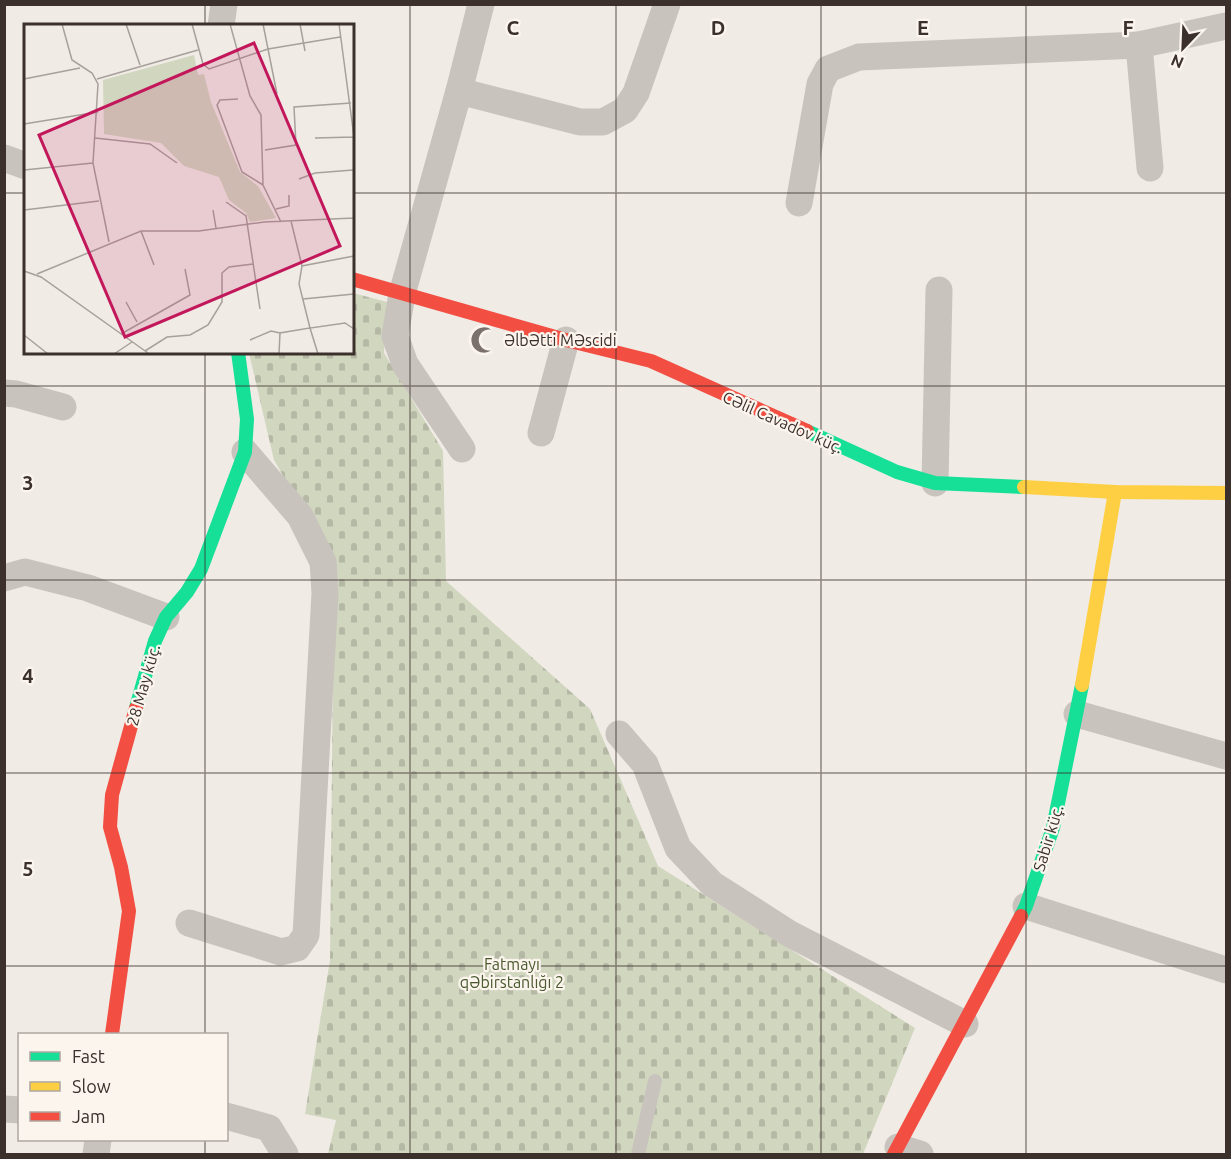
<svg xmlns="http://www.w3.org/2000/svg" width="1231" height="1159" viewBox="0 0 1231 1159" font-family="Ubuntu,sans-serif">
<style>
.cemetery{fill:url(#cemetery-stones)}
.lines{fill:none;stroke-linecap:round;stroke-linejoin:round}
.lane{stroke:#c9c3be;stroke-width:14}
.street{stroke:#c9c3be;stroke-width:27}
.fast{stroke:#16e098;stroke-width:14}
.slow{stroke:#ffcf43;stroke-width:14}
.jam{stroke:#f24e42;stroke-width:14}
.grid{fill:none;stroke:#3b302b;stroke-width:1.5;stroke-opacity:0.55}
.labels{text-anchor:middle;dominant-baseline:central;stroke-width:4.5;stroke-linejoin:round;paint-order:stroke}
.poi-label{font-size:16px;fill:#3b302b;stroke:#fbf5ee;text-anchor:start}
.street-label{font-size:16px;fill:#3b302b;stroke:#fbf5ee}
.park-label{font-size:16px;fill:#4a5a2e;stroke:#fbf5ee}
.inset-road{fill:none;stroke:#a8a09b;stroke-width:1.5}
.view{fill:#c2185b;fill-opacity:0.15;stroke:#c2185b;stroke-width:3}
.inset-edge{fill:none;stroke:#3b302b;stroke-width:3}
.grid-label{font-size:20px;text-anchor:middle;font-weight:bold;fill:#3b302b;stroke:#fbf5ee;stroke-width:4.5;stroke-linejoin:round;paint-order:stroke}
</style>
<defs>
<pattern id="cemetery-stones" width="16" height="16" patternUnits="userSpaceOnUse" patternTransform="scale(1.5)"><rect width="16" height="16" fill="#d1d6bf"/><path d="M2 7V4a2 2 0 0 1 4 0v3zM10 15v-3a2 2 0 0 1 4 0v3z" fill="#b4b8a4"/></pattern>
</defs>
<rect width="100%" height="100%" fill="#f0ebe5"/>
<polygon class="cemetery" points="353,293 387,302 384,353 443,451 446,581 590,709 658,866 915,1028 863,1154 328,1154 336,1120 305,1114 330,960 334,564 274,460 249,353 352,352"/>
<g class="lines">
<polyline class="lane" points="638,1154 655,1081"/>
<g class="street">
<polyline points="221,26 224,4"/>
<polyline points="1139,45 1150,168"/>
<polyline points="459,91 580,122 603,122 625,110 636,93 667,4"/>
<polyline points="4,158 26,166"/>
<polyline points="799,203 820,84 828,69 859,57 1139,45 1226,26"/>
<polyline points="4,393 16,394 63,407"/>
<polyline points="541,433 566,340"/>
<polyline points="462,449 405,364 395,336 402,294 459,91 481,4"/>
<polyline points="935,483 939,290"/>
<polyline points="4,578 25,572 88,588 166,617"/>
<polyline points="1077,714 1226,756"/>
<polyline points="619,734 645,764 678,848 712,884 790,934 965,1024"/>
<polyline points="1026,906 1226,970"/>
<polyline points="189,923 281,952 297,948 306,935 325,593 323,562 300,516 245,452"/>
<polyline points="4,1109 20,1110"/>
<polyline points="226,1116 269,1128 285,1154"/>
<polyline points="898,1147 920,1154"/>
<polyline points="96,1154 98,1140"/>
</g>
<g class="fast">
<polyline points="807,431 897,472 935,483 1024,487"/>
<polyline points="136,708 155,641 166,617 187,592 201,569 245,452 247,419 238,352"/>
<polyline points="1021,916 1026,906 1053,828 1082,685"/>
</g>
<g class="slow">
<polyline points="1024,487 1115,492 1226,493"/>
<polyline points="1082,685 1115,492"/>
</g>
<g class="jam">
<polyline points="352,279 566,340 651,361 807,431"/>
<polyline points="112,1034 129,911 121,867 110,827 112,795 136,708"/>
<polyline points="894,1154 1021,916"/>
</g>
</g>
<path class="grid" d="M205,4V26M410,4V1154M616,4V1154M821,4V1154M1026,4V1154M4,193H26M352,193H1226M205,352V1034M4,386H1226M4,580H1226M4,773H1226M4,966H1226M205,1140V1154"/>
<defs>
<symbol id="mosque-bare" viewBox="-9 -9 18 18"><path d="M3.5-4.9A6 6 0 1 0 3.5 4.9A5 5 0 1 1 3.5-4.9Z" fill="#7a716c" stroke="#fbf5ee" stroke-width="2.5" paint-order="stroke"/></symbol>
</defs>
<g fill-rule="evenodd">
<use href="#mosque-bare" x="465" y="321" width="38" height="38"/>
</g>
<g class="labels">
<g class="poi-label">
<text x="504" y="340">Əlbətti Məscidi</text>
</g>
<g class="street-label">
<text transform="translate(783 422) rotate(24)">Cəlil Cavadov küç.</text>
<text transform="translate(143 685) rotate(-74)">28 May küç.</text>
<text transform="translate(1048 838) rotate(-73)">Sabir küç.</text>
</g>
<g class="park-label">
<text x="512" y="964">Fatmayı<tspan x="512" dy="18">qəbirstanlığı 2</tspan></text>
</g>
</g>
<g transform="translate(24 24)">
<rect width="330" height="330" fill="#f0ebe5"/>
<path d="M170,31L174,51L180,50L187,78L216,148L234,162L252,194L226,198L222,189L205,176L195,153L160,142L137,119L80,110L79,56Z" fill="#d1d6bf"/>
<path class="inset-road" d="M38,0L48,36L68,49L74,60L69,139L85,218M102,0L116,41M168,0L179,40L185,45L244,25L316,13M206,0L226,72L237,91L239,161L257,198M239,0L253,70M276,0L281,27M315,0L330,113V226M0,55L56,44M73,55L174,26M214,75L196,76L193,81L218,148L239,161M0,100L74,88M71,114L126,120L153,139M291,114L330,113M241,126L272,121L270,83L327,79M0,146L69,139M275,155L291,149L329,146M202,178L222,192L236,285M252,185L265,182V171M0,186L75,177M189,186L192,204M267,197L278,242M117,207L130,241M0,247L17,253L124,329M13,250L117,207H175L240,198L330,194M279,275L330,270M102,278L113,298M97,310L166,271L161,245M0,311L24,330M226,316L247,307L256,309M121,327L143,313L166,311L184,301L198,278V249L205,243L229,240M90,330L108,318M255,330L256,309L286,304L275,260L278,242L330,232M294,330L286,304L321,299L330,305"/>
<path class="view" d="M230,19L316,222L101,313L15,111Z"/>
<rect width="330" height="330" class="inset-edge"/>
</g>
<g class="grid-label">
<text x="513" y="35">C</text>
<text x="718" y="35">D</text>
<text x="923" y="35">E</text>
<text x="1128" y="35">F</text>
<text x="28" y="490">3</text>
<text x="28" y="683">4</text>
<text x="28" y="876">5</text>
</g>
<rect width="1231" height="1159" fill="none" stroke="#3b302b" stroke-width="12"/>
<rect x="18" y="1033" width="210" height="108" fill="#fbf5ee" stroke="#aea6a0" stroke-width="1.5"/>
<rect x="30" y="1052" width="30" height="9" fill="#16e098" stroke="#aea6a0" stroke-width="1.5"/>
<text x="72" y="1063" font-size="18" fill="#3b302b">Fast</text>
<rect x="30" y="1082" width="30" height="9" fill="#ffcf43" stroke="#aea6a0" stroke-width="1.5"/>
<text x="72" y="1093" font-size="18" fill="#3b302b">Slow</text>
<rect x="30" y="1112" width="30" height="9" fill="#f24e42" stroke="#aea6a0" stroke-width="1.5"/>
<text x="72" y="1123" font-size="18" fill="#3b302b">Jam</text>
<g transform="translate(1183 48) rotate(203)" stroke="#fbf5ee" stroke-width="4.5" paint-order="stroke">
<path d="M0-4.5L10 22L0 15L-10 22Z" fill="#3b302b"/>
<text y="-9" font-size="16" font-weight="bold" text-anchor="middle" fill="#3b302b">N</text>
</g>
</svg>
